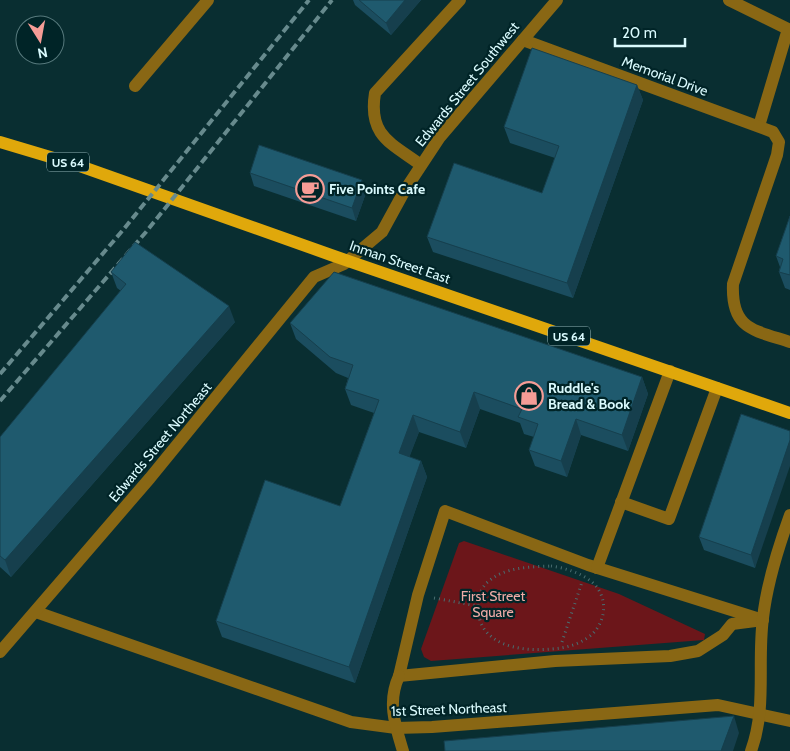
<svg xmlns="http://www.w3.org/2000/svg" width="790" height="751" viewBox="0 0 790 751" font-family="Cabin,sans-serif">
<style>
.green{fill:#6c161a}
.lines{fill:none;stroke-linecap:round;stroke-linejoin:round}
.path{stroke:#4a6e71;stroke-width:3;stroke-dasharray:1 4;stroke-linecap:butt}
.minor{stroke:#896714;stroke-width:12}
.major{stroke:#e0a80b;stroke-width:12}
.rail{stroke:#678a8d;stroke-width:4;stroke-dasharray:8 4;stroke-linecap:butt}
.wall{fill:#1b4d5f}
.shaded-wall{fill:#163f4d}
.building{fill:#1f5a6e;stroke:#163f4d}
.labels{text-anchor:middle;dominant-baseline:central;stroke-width:4.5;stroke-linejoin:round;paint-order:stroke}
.shield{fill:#002427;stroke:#99babe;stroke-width:1}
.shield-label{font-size:12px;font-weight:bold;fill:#dafbfe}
.street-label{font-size:14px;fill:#dafbfe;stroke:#002427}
.poi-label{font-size:14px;font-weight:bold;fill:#dafbfe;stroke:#002427;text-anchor:start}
.park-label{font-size:14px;fill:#eeaba6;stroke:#002427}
</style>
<rect width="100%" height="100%" fill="#092e31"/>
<polygon class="green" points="464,541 619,594 705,634 704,640 431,661 424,657 421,649 459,543"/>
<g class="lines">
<g class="path">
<path d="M551,566C565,568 582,573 593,583C609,598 606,623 590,636C578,645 566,648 551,649C519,652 476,645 478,604C478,596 482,586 489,581C505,567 530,567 551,566Z"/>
<polyline points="434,598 478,606"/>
<polyline points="562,642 582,582"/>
</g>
<g class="minor">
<polyline points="729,0 788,29 759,126"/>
<path d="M523,40L773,132L779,142L777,155L733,284C731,329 753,330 790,342"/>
<polyline points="135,86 208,0"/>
<path d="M421,165C391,143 368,136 375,93L460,0"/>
<polyline points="621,502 669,519 717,388"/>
<polygon points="445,511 588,565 763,620 732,624 723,635 698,651 670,656 555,661 399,676 418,595"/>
<polyline points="597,568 670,371"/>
<polyline points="36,612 351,722 396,728 432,727 718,705 790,721"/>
<polyline points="0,652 150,478 314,277 344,264 382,232 405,190 440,137 557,0"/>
<path d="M399,676C387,702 395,725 403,751"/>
<path d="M751,751C767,708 757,663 763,618C767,583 778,548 790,515"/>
</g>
<polyline class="major" points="0,142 77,165 331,255 790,413"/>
<g class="rail">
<polyline points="0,374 123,230 309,0"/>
<polyline points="0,401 146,232 332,0"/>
</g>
</g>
<g class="wall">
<polygon points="353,0 421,0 391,35 355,5"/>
<polygon points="637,85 643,100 573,298 433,252 427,237 542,193 555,158 510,143 504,127"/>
<polygon points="250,173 366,193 356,221 254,186"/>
<polygon points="790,216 790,290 785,288 779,272 780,267 776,256"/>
<polygon points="111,272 235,322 11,577 0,567 0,437 121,291 117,288"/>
<polygon points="290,323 642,377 648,394 628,451 581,435 567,477 535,466 529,450 534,437 524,434 520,423 480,409 466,448 419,432 409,457 421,461 427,477 355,683 222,637 216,621 340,506 374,413 351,405 345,389 348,378 336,373 296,339"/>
<polygon points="790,431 755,568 704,550 699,537"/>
</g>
<g class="shaded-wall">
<polygon points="405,0 421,0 391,35 386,23"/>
<polygon points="637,85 643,100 573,298 567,283"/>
<polygon points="362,180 366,193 356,221 352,208"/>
<polygon points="229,306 235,322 11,577 5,560"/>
<polygon points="642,377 648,394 628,451 622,435"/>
<polygon points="474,392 480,409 466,448 460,432"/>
<polygon points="413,415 419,432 405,469 399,453"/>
<polygon points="576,419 581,435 567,477 561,461"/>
<polygon points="790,440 790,466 755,568 751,555"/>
<polygon points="421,461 427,477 355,683 349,667"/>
<polygon points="734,716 739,733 733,751 721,751"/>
</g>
<g class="building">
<polygon points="359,0 405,0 386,23"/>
<polygon points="532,48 637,85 567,283 427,237 454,163 542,193 559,146 504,127"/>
<polygon points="259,145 362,180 352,208 250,173"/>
<polygon points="790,216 790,275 779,272 783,259 776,256"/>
<polygon points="135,242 229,306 5,560 0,556 0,437 126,284 111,272"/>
<polygon points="334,272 642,377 622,435 576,419 561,461 529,450 538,424 518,417 522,409 474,392 460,432 413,415 399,453 421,461 349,667 216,621 265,480 340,506 379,400 345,389 353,365 330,357 290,323"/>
<polygon points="741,414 790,431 790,440 751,555 699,537"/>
<polygon points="734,716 721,751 445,751 444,741"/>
</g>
<defs>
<symbol id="cafe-ring" viewBox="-11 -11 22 22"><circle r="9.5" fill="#002427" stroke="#f59c96" stroke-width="1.5"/><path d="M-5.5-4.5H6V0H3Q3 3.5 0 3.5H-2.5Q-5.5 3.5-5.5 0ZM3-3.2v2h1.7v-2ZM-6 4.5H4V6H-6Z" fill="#f59c96"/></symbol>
<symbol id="shop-ring" viewBox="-11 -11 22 22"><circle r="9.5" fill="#002427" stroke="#f59c96" stroke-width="1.5"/><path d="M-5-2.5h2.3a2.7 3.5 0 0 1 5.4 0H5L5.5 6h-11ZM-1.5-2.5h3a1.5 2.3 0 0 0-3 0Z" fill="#f59c96"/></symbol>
</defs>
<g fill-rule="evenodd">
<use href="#cafe-ring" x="294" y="173" width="32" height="32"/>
<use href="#shop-ring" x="513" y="380" width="32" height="32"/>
</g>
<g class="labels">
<g class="shield">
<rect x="47" y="152.5" width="42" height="19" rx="4"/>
<rect x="548" y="326.5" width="42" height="19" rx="4"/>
</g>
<g class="shield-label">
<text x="68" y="162">US 64</text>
<text x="569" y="336">US 64</text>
</g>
<g class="street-label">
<text transform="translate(665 76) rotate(20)">Memorial Drive</text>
<text transform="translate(467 84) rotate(-51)">Edwards Street Southwest</text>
<text transform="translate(400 262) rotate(19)">Inman Street East</text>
<text transform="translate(160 442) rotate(-50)">Edwards Street Northeast</text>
<text transform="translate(449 709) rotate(-2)">1st Street Northeast</text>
</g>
<g class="poi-label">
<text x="329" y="189">Five Points Cafe</text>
<text x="548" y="388">Ruddle's<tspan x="548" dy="16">Bread &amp; Book</tspan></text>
</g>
<g class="park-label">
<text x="493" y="596">First Street<tspan x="493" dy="16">Square</tspan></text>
</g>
</g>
<g transform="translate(40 40) rotate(169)"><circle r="24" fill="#002427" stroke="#577a7d"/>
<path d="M0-4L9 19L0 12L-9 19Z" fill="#f59c96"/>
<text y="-8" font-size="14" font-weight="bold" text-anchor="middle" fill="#dafbfe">N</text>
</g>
<path d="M615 38v8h70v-8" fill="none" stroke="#dafbfe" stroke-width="2.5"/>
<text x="622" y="38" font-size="15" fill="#dafbfe" stroke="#002427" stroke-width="4" paint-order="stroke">20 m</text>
</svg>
